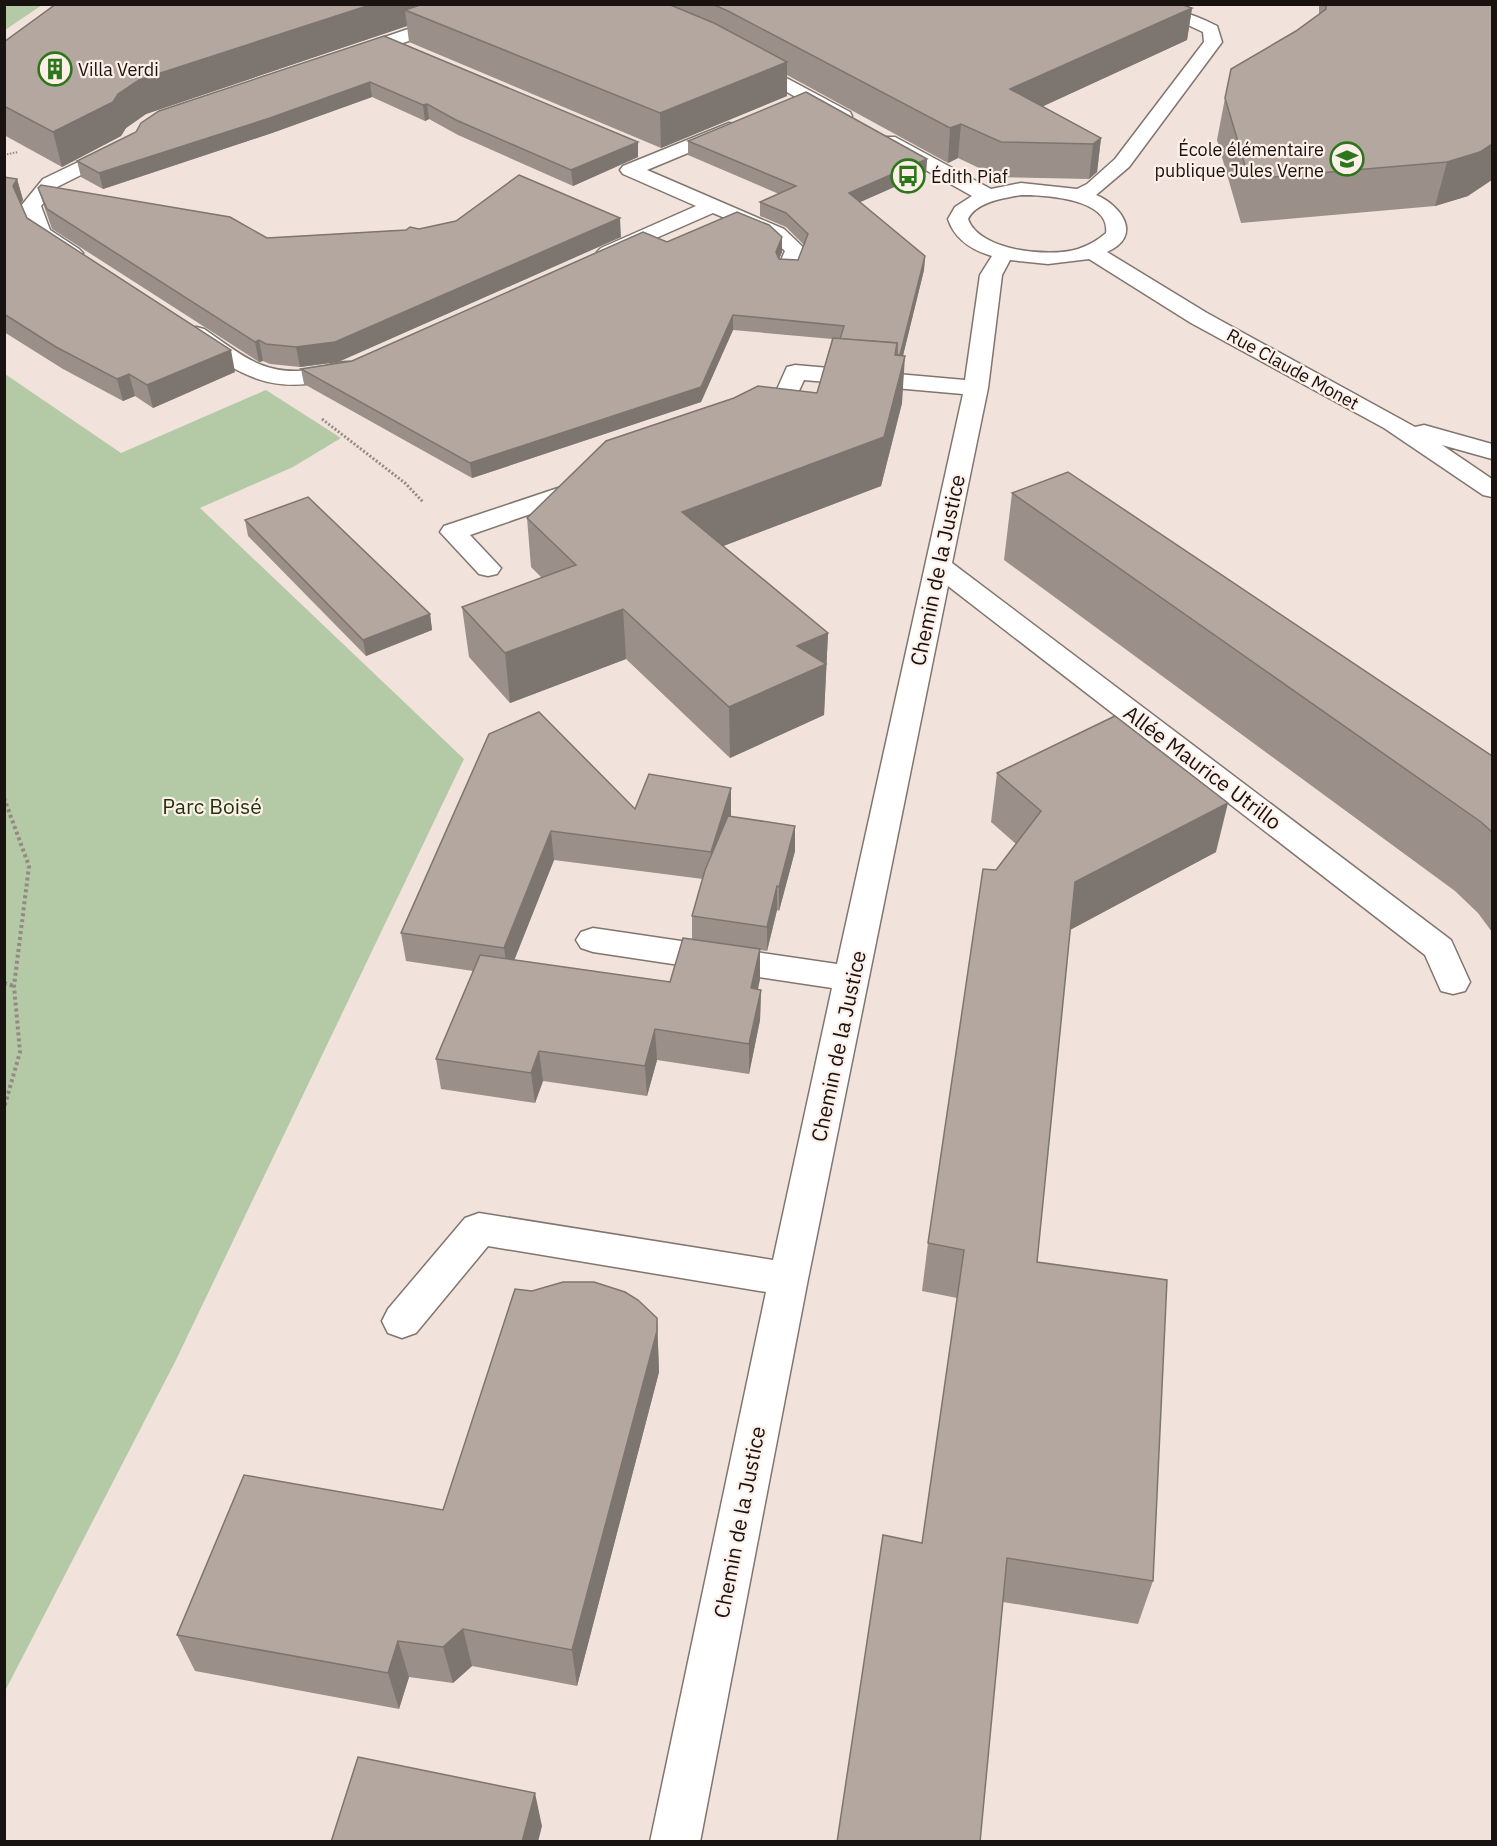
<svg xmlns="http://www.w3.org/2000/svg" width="1497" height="1846" viewBox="0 0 1497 1846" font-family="'IBM Plex Sans',sans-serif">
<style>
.green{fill:#b4c9a6}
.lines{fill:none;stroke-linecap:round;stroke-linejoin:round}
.minor-casing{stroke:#81756e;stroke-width:3}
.path-far2{stroke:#948a85;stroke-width:2;stroke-dasharray:1.5 1.5;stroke-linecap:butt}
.path-far1{stroke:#948a85;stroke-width:3;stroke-dasharray:2 2;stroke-linecap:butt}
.path{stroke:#948a85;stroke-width:4;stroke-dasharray:3 3;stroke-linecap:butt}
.minor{fill:#fff;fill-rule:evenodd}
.wall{fill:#9a9089;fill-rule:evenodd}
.shaded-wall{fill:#7d756f}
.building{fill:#b3a79f;stroke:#7d756f;stroke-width:1.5}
.labels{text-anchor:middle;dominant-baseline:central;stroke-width:4.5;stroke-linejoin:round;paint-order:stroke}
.far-poi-label{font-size:18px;fill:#181311;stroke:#fef0e8;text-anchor:start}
.far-street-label{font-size:18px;fill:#181311;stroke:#fef0e8}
.street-label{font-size:21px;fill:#181311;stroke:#fef0e8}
.park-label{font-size:21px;fill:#1d3309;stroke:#fef0e8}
</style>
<rect width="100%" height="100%" fill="#f1e3db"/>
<g class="green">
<polygon points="5,4 42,4 42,5 5,30"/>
<polygon points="5,374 121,453 266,390 341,438 293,467 200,508 464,759 176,1360 5,1691"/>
</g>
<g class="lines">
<defs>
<g id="minor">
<polygon points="481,4 507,4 505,8 359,58 347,58 344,54 347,50"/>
<path d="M1131,4C1162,4 1190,12 1217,26L1222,42L1129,167L1096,195C1122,206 1143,236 1107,252L1207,313L1415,427L1424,425L1492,444V459L1442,445L1492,479V497L1483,495L1384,428L1191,323L1089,259L1048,264L1010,260L1002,275L988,388L952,563L1451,940L1470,982L1465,991L1453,994L1441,991L1425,955L948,586L808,1279L700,1842H650L766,1292L488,1246L416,1333L402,1338L388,1333L382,1321L388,1309L465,1218L479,1213L773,1260L832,988L593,952L581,948L576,940L581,932L593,928L837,964L963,394L804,380L788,414L767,425L759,427L751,425L747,420L751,415L770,405L787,367L795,365L965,380L980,275L992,256C972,250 955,240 948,219L955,207L972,196L881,145L878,141L881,137H895L991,189L1021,183L1077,189L1087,184L1115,159L1204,42L1203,32L1190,26L1133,8ZM1021,195C1043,195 1111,198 1106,233C1097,241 1089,245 1078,249C1050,258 979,251 968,219C976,202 1004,198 1021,195Z"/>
<polygon points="749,58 850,112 852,116 850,120 836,120 743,67 740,63 743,59"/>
<polygon points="729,123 736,125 738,129 736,133 647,170 784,229 806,250 797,272 789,273 781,272 778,267 785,251 770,237 713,213 615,256 608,258 601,256 597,252 601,248 696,206 623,174 620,170 623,166"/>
<path d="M120,142L127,144L130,148L127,152L57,187L41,206L50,230L79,249L83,253L79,257C67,261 37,245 31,233C26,225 24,215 21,206L43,179Z"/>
<path d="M196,327L204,329C241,354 262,376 310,370C325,368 340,359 355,363L359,368C353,377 339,377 329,380C267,395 237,372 188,339L185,334L188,329Z"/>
<polygon points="585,479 594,482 598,487 594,492 470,535 501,568 497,574 488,576 479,574 440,532 444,526"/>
</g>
</defs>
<use href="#minor" class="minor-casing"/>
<polyline class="path-far2" points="4,155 18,152"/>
<polyline class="path-far1" points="322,419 405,483 423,502"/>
<g class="path">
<polyline points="4,798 29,866 14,986 20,1052 4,1108"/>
<polyline points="4,983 14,986"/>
</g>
<use href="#minor" class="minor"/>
</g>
<g class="wall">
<polygon points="56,4 1180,4 1192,8 1187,40 1043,106 1101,138 1097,172 1089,179 998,177 958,158 948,163 787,75 787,96 661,148 409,42 407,26 146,114 126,128 121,136 62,167 4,135 4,42"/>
<polygon points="1319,4 1492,4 1468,196 1435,206 1241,223 1217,140 1225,98 1296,31 1319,15"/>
<polygon points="384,36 638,157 573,186 458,135 429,119 425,121 372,97 272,133 103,189 81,177 77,161"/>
<polygon points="688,141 927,159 926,173 860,202 925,256 924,270 903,355 902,403 881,486 723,546 828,633 824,715 730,758 626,659 510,703 469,657 462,607 542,578 531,567 527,518 817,393 832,339 733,330 701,402 472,478 304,384 301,369 352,361 667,242 782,252 779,259 798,260 804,245 786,227 760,216 760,202 779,194 688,155"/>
<polygon points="4,177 17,179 23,200 21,204 27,218 235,372 153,408 135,396 123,401 63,369 4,332"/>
<polygon points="38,188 267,238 419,229 621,237 338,362 300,367 270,364 263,361 259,362 52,229 44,206"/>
<polygon points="1012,493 1492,756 1492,932 1478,913 1455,891 1004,560"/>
<polygon points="245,520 430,614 432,630 366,656 248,536"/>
<path d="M489,734L635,809L795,826V851L779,911L777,910L767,951L760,950V979L758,989L761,990L760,1020L749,1074L657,1060L647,1096L543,1081L535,1103L441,1089L436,1059L473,971L406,961L401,933ZM554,860L703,879L692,916V939L670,982L514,960Z"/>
<polygon points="997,773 1216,852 1070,930 1037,1262 1153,1581 1138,1624 1003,1602 922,1543 957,1298 922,1291 928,1243 996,870 1016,844 991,822"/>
<polygon points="657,1318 659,1372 577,1686 472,1666 453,1683 409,1677 399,1709 195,1671 177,1635 443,1510"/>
</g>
<g class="shaded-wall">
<polygon points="373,4 473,4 405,10 407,26 146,114 126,128 121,136 62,167 53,132 118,94 139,80"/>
<polygon points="1192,8 1187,40 1007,123 1010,89"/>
<polygon points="787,62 787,96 661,148 660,113"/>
<polygon points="370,82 372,97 272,133 103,189 99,173"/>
<polygon points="427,104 429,119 425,121 423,105"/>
<polygon points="961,124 958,158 948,163 950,128"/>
<polygon points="1101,138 1097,172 1089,179 1093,144"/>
<polygon points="638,142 638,157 573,186 571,170"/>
<polygon points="1492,144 1492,180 1468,196 1435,206 1447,162"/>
<polygon points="927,159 926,173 849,207 849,193"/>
<polygon points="17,179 23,200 19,207 13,186"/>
<polygon points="620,218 621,237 338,362 300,367 296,347"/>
<polygon points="782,237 782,252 776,266 776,252"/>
<polygon points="925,256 924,270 899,372 900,357"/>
<polygon points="733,315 733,330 701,402 472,478 470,463"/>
<polygon points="259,340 263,361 259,362 255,342"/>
<polygon points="231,350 235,372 153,408 147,385"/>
<polygon points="905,356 902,403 881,486 684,561 682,512"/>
<polygon points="129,374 135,396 123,401 117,379"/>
<polygon points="623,609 626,659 510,703 505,653"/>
<polygon points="430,614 432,630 366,656 363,640"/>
<polygon points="828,633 824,715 730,758 729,707 797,646"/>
<polygon points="731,788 731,816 711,880 711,852"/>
<polygon points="1228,803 1216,852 1066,932 1075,882"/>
<polygon points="795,826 795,851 779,911 779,887"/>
<polygon points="551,831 554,860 508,976 504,948"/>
<polygon points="777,886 777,910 767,951 767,927"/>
<polygon points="760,949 760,979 751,1019 751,988"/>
<polygon points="761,990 760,1020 749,1074 749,1044"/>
<polygon points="655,1029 657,1060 647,1096 645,1066"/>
<polygon points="539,1051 543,1081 535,1103 531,1073"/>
<polygon points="657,1318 659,1372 577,1686 572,1650"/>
<polygon points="463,1629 472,1666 453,1683 443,1647"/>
<polygon points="398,1641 409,1677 399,1709 388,1673"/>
<polygon points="535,1793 542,1826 538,1842 522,1842"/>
</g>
<g class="building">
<polygon points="56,4 373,4 139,80 118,94 113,102 53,132 4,106 4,42"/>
<polygon points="423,4 668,4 714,23 787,62 660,113 405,10"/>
<polygon points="712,4 1180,4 1192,8 1010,89 1101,138 1093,144 1001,142 961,124 950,128 728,11"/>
<polygon points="1326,4 1492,4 1492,144 1480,152 1447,162 1249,179 1225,98 1231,69 1296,31 1326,9"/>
<polygon points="384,36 638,142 571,170 456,120 427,104 423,105 370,82 270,118 99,173 77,161 136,132 141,123 159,111"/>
<polygon points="806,92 927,159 849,193 925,256 900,355 897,355 897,343 840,339 844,326 733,315 701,387 470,463 301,369 352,361 643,232 667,242 737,212 769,225 782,237 776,252 779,259 798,260 808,234 786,213 760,202 796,186 688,141"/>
<polygon points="519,175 620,218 335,342 296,347 266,344 259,340 255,342 47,209 38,188 41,185 230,217 267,238 406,230 410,227 419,229 456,221"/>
<polygon points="4,177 17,179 13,186 27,218 231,350 147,385 129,374 117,379 56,347 4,314"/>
<polygon points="833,338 897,343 895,355 905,356 884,437 682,512 828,633 797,646 826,664 729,707 623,609 505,653 462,607 576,565 527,518 606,441 734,398 758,386 817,393"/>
<polygon points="1068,472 1492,756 1492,832 1481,822 1012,493"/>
<polygon points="308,497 430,614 363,640 245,520"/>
<polygon points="539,712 635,809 649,774 731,788 711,852 551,831 504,948 401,933 489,734"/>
<polygon points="1115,716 1228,803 1075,882 1037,1262 1167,1280 1153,1581 1007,1558 980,1842 837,1842 883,1535 922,1543 964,1250 928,1243 983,869 996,870 1041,811 997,773"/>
<polygon points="728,816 795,826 779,887 777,886 767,927 692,916 705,870"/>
<polygon points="683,938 760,949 751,988 761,990 749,1044 655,1029 645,1066 539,1051 531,1073 436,1059 480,955 670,982"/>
<polygon points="563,1282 594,1282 625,1292 638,1300 657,1318 657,1331 572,1650 463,1629 443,1647 398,1641 388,1673 177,1635 244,1475 443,1510 515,1289 532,1291"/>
<polygon points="358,1757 535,1793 522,1842 331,1842"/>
</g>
<defs>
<symbol id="building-ring" viewBox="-11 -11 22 22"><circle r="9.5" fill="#fef0e8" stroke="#2c761c" stroke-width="1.5"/><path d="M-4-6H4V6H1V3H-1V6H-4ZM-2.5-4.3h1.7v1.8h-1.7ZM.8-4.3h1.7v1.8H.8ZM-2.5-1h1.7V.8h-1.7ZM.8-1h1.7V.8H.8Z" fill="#2c761c"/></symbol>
<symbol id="school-ring" viewBox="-11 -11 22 22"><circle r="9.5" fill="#fef0e8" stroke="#2c761c" stroke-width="1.5"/><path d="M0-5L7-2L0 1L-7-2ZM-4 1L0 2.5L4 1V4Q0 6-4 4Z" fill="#2c761c"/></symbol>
<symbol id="bus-ring" viewBox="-11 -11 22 22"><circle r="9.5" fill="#fef0e8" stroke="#2c761c" stroke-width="1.5"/><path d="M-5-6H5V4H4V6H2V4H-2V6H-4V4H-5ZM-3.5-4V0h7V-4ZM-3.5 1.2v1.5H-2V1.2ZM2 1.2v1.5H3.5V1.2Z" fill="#2c761c"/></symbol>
</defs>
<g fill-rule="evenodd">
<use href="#building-ring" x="36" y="50" width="38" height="38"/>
<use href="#school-ring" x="1328" y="140" width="38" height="38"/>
<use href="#bus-ring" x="889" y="157" width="38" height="38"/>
</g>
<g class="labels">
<g class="far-poi-label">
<text x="78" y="69">Villa Verdi</text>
<text x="1324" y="149" text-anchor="end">École élémentaire<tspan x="1324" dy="21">publique Jules Verne</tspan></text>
<text x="931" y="176">Édith Piaf</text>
</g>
<g class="far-street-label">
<text transform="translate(1293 369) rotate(29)">Rue Claude Monet</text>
</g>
<g class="street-label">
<text transform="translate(937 570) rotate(-78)">Chemin de la Justice</text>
<text transform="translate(1203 767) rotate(37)">Allée Maurice Utrillo</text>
<text transform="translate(838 1046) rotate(-78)">Chemin de la Justice</text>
<text transform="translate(739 1522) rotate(-79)">Chemin de la Justice</text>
</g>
<g class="park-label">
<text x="212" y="806">Parc Boisé</text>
</g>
</g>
<rect width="1497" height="1846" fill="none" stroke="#181311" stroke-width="12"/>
</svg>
